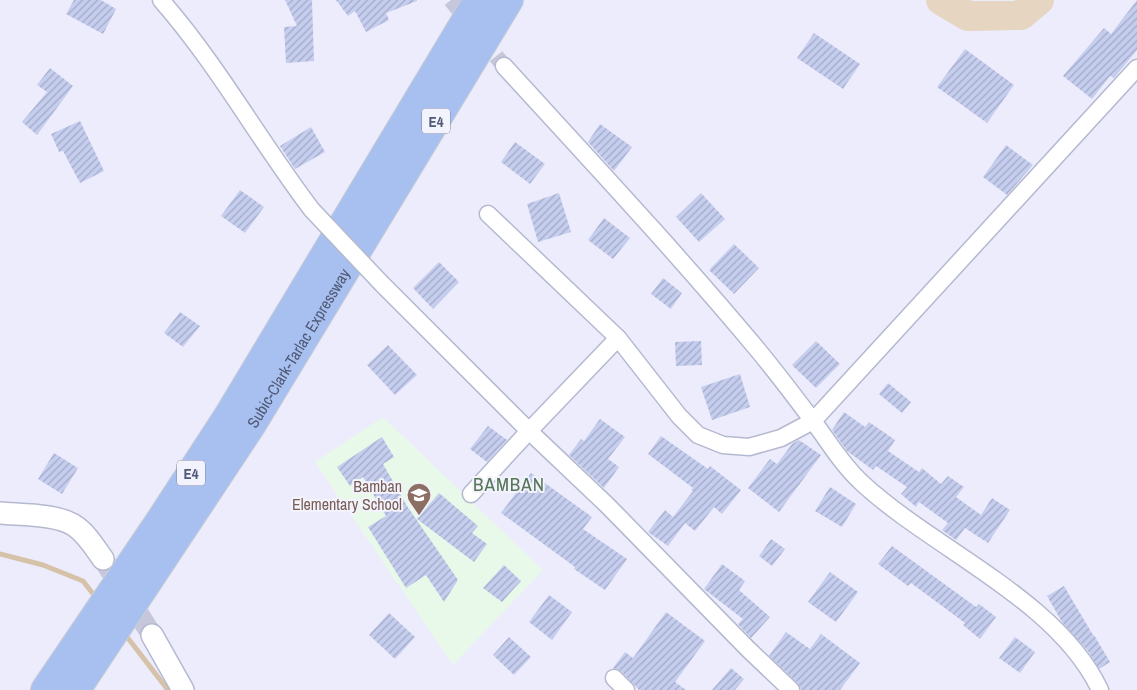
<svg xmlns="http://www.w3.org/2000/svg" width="1137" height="690" viewBox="0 0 1137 690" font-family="'Archivo Narrow',sans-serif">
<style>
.education{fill:#e8f8e9}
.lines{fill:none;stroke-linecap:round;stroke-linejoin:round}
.stream{stroke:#d6c2a8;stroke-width:5}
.river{stroke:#e5d5c1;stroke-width:30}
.building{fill:url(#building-hatch)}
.minor-tunnel{stroke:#c6c7da;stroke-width:16;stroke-dasharray:16 8;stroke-linecap:butt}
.tertiary-tunnel{stroke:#c6c7da;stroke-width:21;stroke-dasharray:21 11;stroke-linecap:butt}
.minor-casing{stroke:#b4b9d0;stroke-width:19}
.tertiary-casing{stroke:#b4b9d0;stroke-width:24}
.motorway-casing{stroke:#cacdd6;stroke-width:30}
.minor{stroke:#fff;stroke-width:16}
.tertiary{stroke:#fff;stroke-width:21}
.motorway{stroke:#a8c0f0;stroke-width:28}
.minor-bridge-casing{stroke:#b4b9d0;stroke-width:19;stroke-linecap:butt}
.minor-bridge{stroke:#fff;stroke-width:16}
.labels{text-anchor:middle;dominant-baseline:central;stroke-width:4;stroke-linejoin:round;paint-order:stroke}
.shield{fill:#f3f3fe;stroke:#81879f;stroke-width:1}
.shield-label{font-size:15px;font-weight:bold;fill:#505976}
.street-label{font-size:16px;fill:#505976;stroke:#f3f3fe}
.education-label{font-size:16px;fill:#785e54;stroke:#f3f3fe;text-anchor:end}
.quarter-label{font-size:19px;letter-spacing:1px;fill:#567658;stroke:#f3f3fe}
</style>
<defs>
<pattern id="building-hatch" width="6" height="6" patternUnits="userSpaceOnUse" patternTransform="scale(1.25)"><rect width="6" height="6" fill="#c6ceef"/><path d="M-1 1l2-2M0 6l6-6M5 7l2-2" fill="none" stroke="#a3aac6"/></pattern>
</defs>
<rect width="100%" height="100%" fill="#edecfc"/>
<polygon class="education" points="383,417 543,570 453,665 315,462"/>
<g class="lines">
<g class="stream">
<polyline points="0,554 43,565 83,581 97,599"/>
<polyline points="124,633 168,690"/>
</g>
<polyline class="river" points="941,0 968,16 1021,15 1039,0"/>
</g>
<g class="building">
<polygon points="74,0 101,0 116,9 103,34 66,14"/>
<polygon points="285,0 312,0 314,61 286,63 284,27 297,26"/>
<polygon points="336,0 417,0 417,1 386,13 389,20 366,32 355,11 348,16"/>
<polygon points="1137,0 1137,50 1114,78 1110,76 1092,99 1063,76 1104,28 1111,34"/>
<polygon points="814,33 860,64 843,89 797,58"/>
<polygon points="965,49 1014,85 987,123 937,87"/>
<polygon points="50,68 73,86 37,135 22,122 47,92 37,85"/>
<polygon points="80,121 104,171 80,183 63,151 59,152 51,134"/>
<polygon points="600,124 632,147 614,171 588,142"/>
<polygon points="311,127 325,152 295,169 280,146"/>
<polygon points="515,142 545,164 530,184 501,162"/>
<polygon points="1006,145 1033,165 1007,195 983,177"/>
<polygon points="240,190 264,207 245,233 221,216"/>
<polygon points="559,193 571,232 538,242 527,204"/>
<polygon points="701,193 725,219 699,242 676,217"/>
<polygon points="604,218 630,238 613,259 588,240"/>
<polygon points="734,244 759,268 734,294 709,270"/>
<polygon points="439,262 459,282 433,309 413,288"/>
<polygon points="663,278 682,293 671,309 651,294"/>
<polygon points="180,312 200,326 183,347 164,333"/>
<polygon points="701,341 702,365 676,366 675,342"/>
<polygon points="816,341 840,364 816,388 792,365"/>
<polygon points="388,345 417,375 395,395 367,365"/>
<polygon points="740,374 750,407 712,420 701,387"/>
<polygon points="888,383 911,402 902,413 879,394"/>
<polygon points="844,412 865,427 869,422 895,440 888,451 919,472 922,468 941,484 948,476 964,487 956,497 981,515 992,498 1010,510 988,543 965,528 956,540 942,530 948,523 919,502 916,507 901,494 907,487 876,466 873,470 847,451 832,430"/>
<polygon points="600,419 625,437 608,459 619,467 604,488 569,455 581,439 584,441"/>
<polygon points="488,426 507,440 487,462 470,449"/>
<polygon points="661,436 708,469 710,466 741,490 722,514 714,507 695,531 685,523 668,546 648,532 665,510 673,517 693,491 691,490 693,488 648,454"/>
<polygon points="382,437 394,457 383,464 407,506 458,580 444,602 426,575 406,588 368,527 386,516 363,477 350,486 337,467"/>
<polygon points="799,440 821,455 779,512 748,488 770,459 777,464 792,444"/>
<polygon points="54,453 78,468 62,494 38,479"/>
<polygon points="531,473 592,517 583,529 627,559 605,590 574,569 575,567 501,513"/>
<polygon points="830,487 856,504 842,527 815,511"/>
<polygon points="439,493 478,526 472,533 487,544 474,562 417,519"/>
<polygon points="771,539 785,549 772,566 759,556"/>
<polygon points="892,546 976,607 979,604 996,617 980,639 963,625 965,623 911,583 908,586 878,564"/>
<polygon points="722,564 745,581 739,590 770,617 751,638 738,624 743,619 704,589"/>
<polygon points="504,565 521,581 502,602 483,588"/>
<polygon points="830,572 858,592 836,622 808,602"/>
<polygon points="1064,586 1093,635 1094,635 1110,662 1099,669 1088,651 1062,622 1047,596"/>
<polygon points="549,595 572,612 552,640 529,622"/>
<polygon points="666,612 705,641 675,682 686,690 639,690 621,671 613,668 625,652 633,658"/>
<polygon points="389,613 415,637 395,659 369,635"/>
<polygon points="786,632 810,649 821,634 860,663 840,690 801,690 798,683 769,656"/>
<polygon points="509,637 531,657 514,675 493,655"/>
<polygon points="1015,637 1035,652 1020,673 999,658"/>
<polygon points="731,668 744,679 735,690 712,690"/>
</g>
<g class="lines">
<polyline class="minor-tunnel" points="451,0 504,66"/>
<polyline class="tertiary-tunnel" points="103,559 152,635"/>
<defs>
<g id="minor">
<path d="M161,0C218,65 260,142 312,210"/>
<path d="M504,66C589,159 676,252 757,349C776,372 795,397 813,421C829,442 842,465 862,483C933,549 1058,600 1100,690"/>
<polyline points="488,214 618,338 679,416 698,435 723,445 749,447 781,438 813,421 1137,68"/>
<polyline points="382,284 529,431 607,505 748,649 791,690"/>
<polyline points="471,494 529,431 618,338"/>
<polyline points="614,678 626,690"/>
</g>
<g id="tertiary">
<path d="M0,513C22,515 58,514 75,526C87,534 95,548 103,559"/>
<polyline points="152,635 183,690"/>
</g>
<g id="motorway">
<polyline points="45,690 159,522 228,416 478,0"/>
<path id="s1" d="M76,690L251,426L509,0"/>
</g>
</defs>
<use href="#minor" class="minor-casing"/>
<use href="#tertiary" class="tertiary-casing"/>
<use href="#motorway" class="motorway-casing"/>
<use href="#minor" class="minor"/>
<use href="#tertiary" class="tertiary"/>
<use href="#motorway" class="motorway"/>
<defs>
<polyline id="minor-bridge" points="312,210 382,284"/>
</defs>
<use href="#minor-bridge" class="minor-bridge-casing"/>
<use href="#minor-bridge" class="minor-bridge"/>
</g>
<defs>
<symbol id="school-pin" viewBox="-11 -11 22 30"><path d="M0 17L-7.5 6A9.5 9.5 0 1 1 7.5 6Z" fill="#8d6e63" stroke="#f3f3fe"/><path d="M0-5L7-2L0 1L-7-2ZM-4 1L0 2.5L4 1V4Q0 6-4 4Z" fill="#fff"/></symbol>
</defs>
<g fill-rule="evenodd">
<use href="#school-pin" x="405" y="481" width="28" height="38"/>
</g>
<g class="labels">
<g class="shield">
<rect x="422" y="108.5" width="28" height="25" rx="4"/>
<rect x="177" y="460.5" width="28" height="25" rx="4"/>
</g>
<g class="shield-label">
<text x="436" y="121">E4</text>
<text x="191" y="473">E4</text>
</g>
<g class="street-label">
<text stroke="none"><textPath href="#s1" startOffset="408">Subic-Clark-Tarlac Expressway</textPath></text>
</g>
<g class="education-label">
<text x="402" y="486">Bamban<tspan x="402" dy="18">Elementary School</tspan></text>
</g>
<g class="quarter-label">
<text x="509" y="484">BAMBAN</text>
</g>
</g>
</svg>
